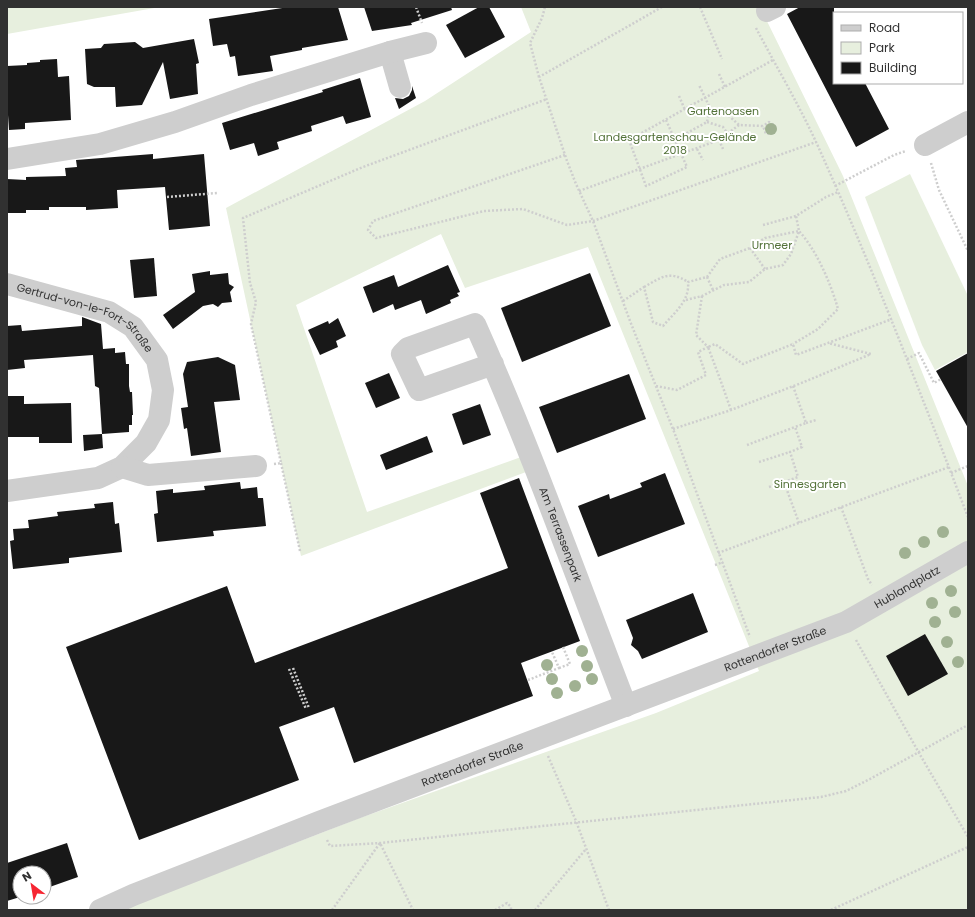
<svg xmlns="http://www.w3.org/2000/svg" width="975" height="917" viewBox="0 0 975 917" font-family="Poppins,sans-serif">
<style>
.green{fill:#e7efde}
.building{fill:#181818}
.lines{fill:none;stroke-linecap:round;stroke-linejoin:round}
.path{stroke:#cecece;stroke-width:2.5;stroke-dasharray:2 2;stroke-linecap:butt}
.minor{stroke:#cecece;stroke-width:22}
.tree{fill:#a0b192}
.labels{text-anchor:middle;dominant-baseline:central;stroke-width:4;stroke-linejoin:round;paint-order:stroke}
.park-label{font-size:11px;fill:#537239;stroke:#fff}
.street-label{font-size:11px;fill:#313131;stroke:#fff}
</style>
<rect width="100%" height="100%" fill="#fff"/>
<g class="green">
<polygon points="7,7 160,7 7,34"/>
<polygon points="521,7 760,7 843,176 968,486 968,910 122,910 357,819 656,713 759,671 588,247 465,288 441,234 296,305 367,512 521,457 526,472 301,556 226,208 425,101 531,32"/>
<polygon points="910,174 968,296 968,352 935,370 922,345 865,197"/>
</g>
<g class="building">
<polygon points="289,7 338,7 348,40 302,48 302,50 270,56 273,71 238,76 235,56 230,57 227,44 213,46 209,19"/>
<polygon points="364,7 451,7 452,10 411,23 412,25 372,31"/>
<polygon points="479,7 489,7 505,37 465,58 446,25"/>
<polygon points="800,7 834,7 834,83 865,83 889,129 856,147 787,14"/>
<polygon points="194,39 199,63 196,64 198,94 170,99 163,62 142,105 116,107 115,87 94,87 87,84 85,49 101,48 104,44 135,42 143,48"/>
<polygon points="57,59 58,77 69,76 71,120 25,123 25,129 9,130 7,100 7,66 27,65 27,63 40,62 40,60"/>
<polygon points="360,78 371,117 346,124 343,116 311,126 312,131 277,142 279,149 258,156 254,143 230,150 222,123 323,92 322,90"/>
<polygon points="412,86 416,98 399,109 395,98 403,99 409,96 412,90"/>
<polygon points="153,154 153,159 204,154 210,226 169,230 165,187 117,190 118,208 86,210 86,207 49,207 49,210 26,210 26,213 7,213 7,179 26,180 26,177 66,176 65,168 77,167 76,160"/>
<polygon points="154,258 157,296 134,298 130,260"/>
<polygon points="448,265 460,292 457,293 459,296 450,300 451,303 426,314 421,300 395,310 393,304 373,313 363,287 394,275 398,287"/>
<polygon points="210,271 210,275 228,273 229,284 234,287 230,292 232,302 222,303 218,307 213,304 203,306 173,329 163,315 195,292 192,274"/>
<polygon points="590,273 611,326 522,362 501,308"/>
<polygon points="82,317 101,324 103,349 115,348 115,353 125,352 126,364 129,364 129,386 130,392 132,392 133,415 132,415 132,425 129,425 129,432 102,434 99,388 95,386 93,355 24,360 25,368 7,370 7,326 21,325 22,331 82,326"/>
<polygon points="338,318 346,336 336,341 338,347 320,355 308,330 328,321 329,324"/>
<polygon points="968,353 968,428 936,371"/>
<polygon points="218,357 235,365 240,400 214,402 221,452 191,456 187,428 184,429 181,408 188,407 183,374 187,362"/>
<polygon points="389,373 400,398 376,408 365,383"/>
<polygon points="629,374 646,419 557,453 539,407"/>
<polygon points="7,396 24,396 24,404 71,403 72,443 39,443 39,437 7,437"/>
<polygon points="480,404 491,435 463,445 452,414"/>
<polygon points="102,434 103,448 84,451 83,435"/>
<polygon points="427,436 433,452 386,470 380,455"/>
<polygon points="665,473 685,524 598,557 578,506 609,494 610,499 642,487 640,483"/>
<polygon points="519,478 580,641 521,663 533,696 354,763 334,707 279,727 299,780 139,840 66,647 227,586 255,663 508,568 480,493"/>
<polygon points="240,482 241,489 257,487 258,498 263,498 266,526 213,531 214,536 157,542 154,514 158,513 156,491 173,489 173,493 205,490 204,486"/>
<polygon points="113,502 115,524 119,523 122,552 69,558 69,563 13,569 10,541 14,540 13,529 29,528 28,520 58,516 57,512 95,508 94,504"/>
<polygon points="693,593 708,632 642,659 638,651 631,645 633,638 626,620"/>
<polygon points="925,634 948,674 908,696 886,656"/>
<polygon points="67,843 78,877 44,889 44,873 20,873 20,897 7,901 7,863"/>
</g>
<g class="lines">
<g class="path">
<polyline points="416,7 422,23"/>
<polyline points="662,7 539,77 567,161 576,184 593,221 630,321 673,429 750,637"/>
<polyline points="700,7 722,59"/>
<path d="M756,28C776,66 799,105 817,144C872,266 920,392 968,517"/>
<polyline points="719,74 725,87"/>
<polyline points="539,77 530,43 542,18 545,7"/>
<polyline points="679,96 685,110"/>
<polyline points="710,108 728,115 739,125 763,126 766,134 774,133 775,126 769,122 763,126"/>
<polyline points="666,120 687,167 646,186 629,140 773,60"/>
<polyline points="707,122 723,127 728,134"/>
<polyline points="611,134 615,143"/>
<polyline points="676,139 707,122 710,108 699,85"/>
<polyline points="719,140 723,149"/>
<polyline points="697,149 703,160"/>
<polyline points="565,155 373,221 368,230 376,238 484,211 523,209 567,225 593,221 816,142"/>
<polyline points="931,163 939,190 968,251"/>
<polyline points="835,186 894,155 906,151"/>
<polyline points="579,191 719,140 739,125"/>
<polyline points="167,197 217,193"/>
<polyline points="763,225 796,216"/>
<polyline points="750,248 765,269"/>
<polyline points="707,277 713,290"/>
<path d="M644,287C662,277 669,270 688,282"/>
<path d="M686,300L702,296L724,285L749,282L765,269L783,265L791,254L799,231C817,251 831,284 838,309L818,329L793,344"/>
<path d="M623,301L644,287L653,322L663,326C674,313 690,301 688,282L707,277L720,259L750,248L765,238L799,231L796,216L826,197L838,192"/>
<polyline points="907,359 919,353 934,383 941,379"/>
<polyline points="656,386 677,390 706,375 698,352 708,347 696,335 702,296"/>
<polyline points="793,386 806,423 795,427 802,447 790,452 798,477 784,482 799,523"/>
<polyline points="731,410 720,379 708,347 715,344 743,364 793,344 796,355 892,319"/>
<polyline points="806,423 816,420"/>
<polyline points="673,429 731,410 804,382 871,354 828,343"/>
<polyline points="747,445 795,427"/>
<polyline points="759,462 790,452"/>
<polyline points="281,463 300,551"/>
<polyline points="274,464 281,463 251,324 256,302 250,283 243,218 363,167 547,99"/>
<polyline points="951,473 968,466"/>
<polyline points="769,487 784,482"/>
<polyline points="841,507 868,579 872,585"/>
<polyline points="718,553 949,467"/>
<polyline points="715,565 723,562"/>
<polyline points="856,640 919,753 968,837"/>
<polyline points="293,668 309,708"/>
<polyline points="559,668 570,664 563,647"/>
<polyline points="289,669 306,709"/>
<polyline points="528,680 559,668 552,652"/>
<polyline points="548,756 576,821 609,910"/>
<polyline points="327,840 330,846 380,843 821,797 846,791 870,779 968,725"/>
<polyline points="332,910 380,843 413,910"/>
<polyline points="495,910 507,903 511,907 511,910"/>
<polyline points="535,910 586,849"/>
<polyline points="831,910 968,847"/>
</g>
<g class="minor">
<polyline points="767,11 775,7"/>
<polyline points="390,52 400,87"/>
<polyline points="925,145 968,122"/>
<polyline points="7,159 100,144 175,122 251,95 390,52 426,43"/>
<path id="s1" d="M7,284L109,312L133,327L157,360L163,390L159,420L146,443L122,467L98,478L7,491"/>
<path id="s2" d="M493,364L419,390L402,354L408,348L475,324C531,449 577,579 626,706"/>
<polyline points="122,467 148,475 256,466"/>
<path id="s3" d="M100,910L133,895L319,822L846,622L968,552"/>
</g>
</g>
<g class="tree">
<circle cx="771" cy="129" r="6"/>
<circle cx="943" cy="532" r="6"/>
<circle cx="924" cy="542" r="6"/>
<circle cx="905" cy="553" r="6"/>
<circle cx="951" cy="591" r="6"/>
<circle cx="932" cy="603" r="6"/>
<circle cx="955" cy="612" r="6"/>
<circle cx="935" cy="622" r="6"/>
<circle cx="947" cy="642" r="6"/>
<circle cx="582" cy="651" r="6"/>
<circle cx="958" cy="662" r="6"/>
<circle cx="547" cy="665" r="6"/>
<circle cx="587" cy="666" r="6"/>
<circle cx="552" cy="679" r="6"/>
<circle cx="592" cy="679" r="6"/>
<circle cx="575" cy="686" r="6"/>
<circle cx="557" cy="693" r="6"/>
</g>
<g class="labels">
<g class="park-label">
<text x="723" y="111">Gartenoasen</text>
<text x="675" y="137">Landesgartenschau-Gelände<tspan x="675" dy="13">2018</tspan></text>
<text x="772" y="245">Urmeer</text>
<text x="810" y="484">Sinnesgarten</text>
</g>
<g class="street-label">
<text stroke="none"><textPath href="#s1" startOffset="87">Gertrud-von-le-Fort-Straße</textPath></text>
<text stroke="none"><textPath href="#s2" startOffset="425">Am Terrassenpark</textPath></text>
<text stroke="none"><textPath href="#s3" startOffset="870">Hublandplatz</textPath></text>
<text stroke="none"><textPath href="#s3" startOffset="724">Rottendorfer Straße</textPath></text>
<text stroke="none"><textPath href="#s3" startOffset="400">Rottendorfer Straße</textPath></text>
</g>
</g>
<rect width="975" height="917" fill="none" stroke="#313131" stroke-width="16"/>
<rect x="833" y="12" width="130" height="72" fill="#ffffff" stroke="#adadad"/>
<rect x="841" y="25" width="20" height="6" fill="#cecece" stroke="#adadad"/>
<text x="869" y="32" font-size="12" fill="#313131">Road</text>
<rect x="841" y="42" width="20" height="12" fill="#e7efde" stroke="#adadad"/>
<text x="869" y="52" font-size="12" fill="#313131">Park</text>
<rect x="841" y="62" width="20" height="12" fill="#181818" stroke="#adadad"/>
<text x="869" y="72" font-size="12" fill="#313131">Building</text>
<g transform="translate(32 885) rotate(329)"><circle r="19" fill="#ffffff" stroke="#adadad"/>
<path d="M0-3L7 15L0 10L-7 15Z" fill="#f62632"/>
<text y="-6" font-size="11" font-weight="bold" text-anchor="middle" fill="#313131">N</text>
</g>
</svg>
